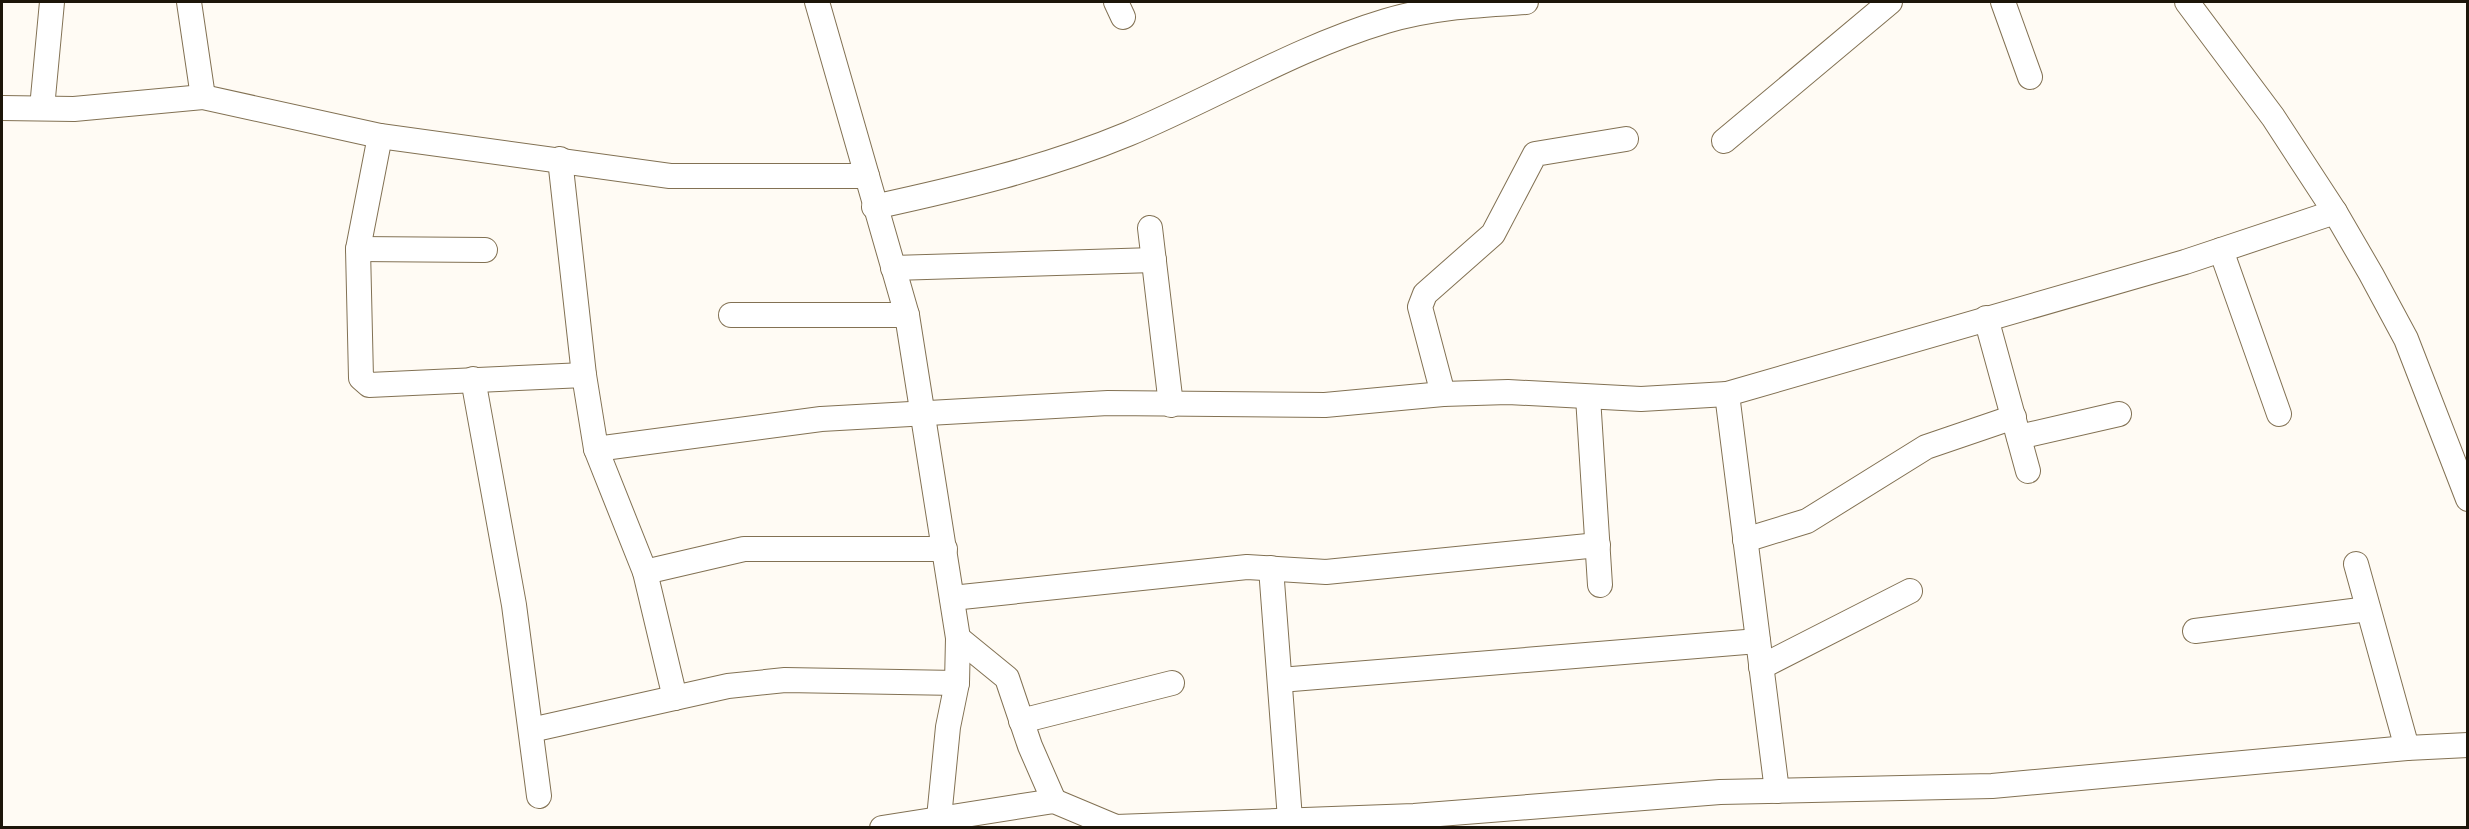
<svg xmlns="http://www.w3.org/2000/svg" width="2469" height="829" viewBox="0 0 2469 829" font-family="Mulish,sans-serif">
<style>
.lines{fill:none;stroke-linecap:round;stroke-linejoin:round}
.minor-casing{stroke:#827153;stroke-width:26}
.minor{stroke:#fff;stroke-width:24}
</style>
<rect width="100%" height="100%" fill="#fffbf4"/>
<g class="lines">
<defs>
<g id="minor">
<polyline points="189,2 203,97"/>
<polyline points="817,2 907,315 958,638 957,683 948,727 938,828"/>
<polyline points="1116,2 1123,17"/>
<polyline points="2003,2 2030,77"/>
<polyline points="2187,2 2273,117 2335,212 2371,274 2406,339 2468,499"/>
<polyline points="2,108 74,109 203,97 380,136 670,176 867,176"/>
<polyline points="42,108 52,2"/>
<polyline points="380,136 358,249 361,378 369,385 584,375"/>
<polyline points="1724,141 1890,2"/>
<polyline points="560,159 584,375 596,449 645,572 675,698"/>
<path d="M874,207C961,188 1046,168 1128,134C1214,98 1296,48 1386,21C1432,7 1479,5 1526,2"/>
<polyline points="1150,228 1171,405"/>
<polyline points="358,249 485,250"/>
<polyline points="2221,250 2279,414"/>
<polyline points="893,268 1154,260"/>
<polyline points="731,315 907,315"/>
<polyline points="1986,318 2028,471"/>
<polyline points="473,379 514,605 539,796"/>
<polyline points="1443,394 1420,307 1425,294 1493,234 1535,154 1626,139"/>
<polyline points="1727,394 1777,791"/>
<polyline points="1588,397 1600,585"/>
<polyline points="2019,437 2119,414"/>
<polyline points="596,449 821,419 1108,403 1325,405 1443,394 1508,392 1641,399 1727,394 2185,262 2335,212"/>
<polyline points="1745,540 1807,521 1926,447 2014,417"/>
<polyline points="2356,564 2407,748"/>
<polyline points="1271,568 1290,819"/>
<polyline points="645,572 744,549 945,549"/>
<polyline points="952,598 1247,567 1326,572 1598,545"/>
<polyline points="2195,631 2368,609"/>
<polyline points="958,638 1007,678 1030,746 1054,801"/>
<polyline points="1761,667 1910,591"/>
<polyline points="1280,680 1758,641"/>
<polyline points="1021,721 1172,683"/>
<polyline points="531,730 728,686 785,680 957,683"/>
<polyline points="882,828 1054,801 1116,827 1414,816 1720,792 1992,786 2407,748 2468,745"/>
</g>
</defs>
<use href="#minor" class="minor-casing"/>
<use href="#minor" class="minor"/>
</g>
<rect width="2469" height="829" fill="none" stroke="#1c1509" stroke-width="6"/>
</svg>
